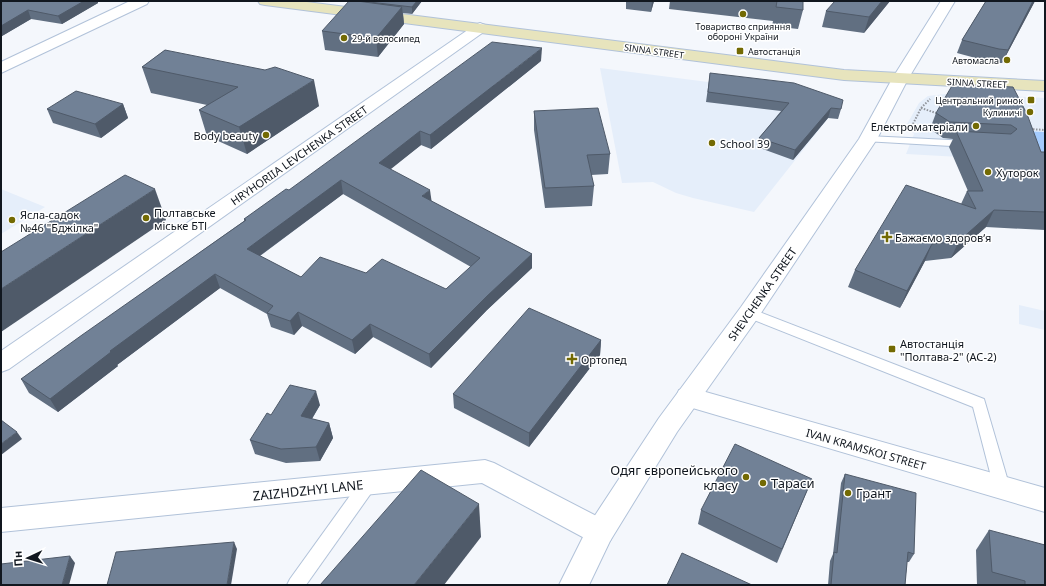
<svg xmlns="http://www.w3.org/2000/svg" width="1046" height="586" viewBox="0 0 1046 586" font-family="'Noto Sans',sans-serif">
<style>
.built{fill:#e5eefa}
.green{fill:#a4cbfd}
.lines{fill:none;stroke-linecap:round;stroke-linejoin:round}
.service-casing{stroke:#b1c2d9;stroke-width:2}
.minor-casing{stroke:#b1c2d9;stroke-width:2}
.tertiary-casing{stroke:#b1c2d9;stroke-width:2}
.secondary-casing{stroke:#b1c2d9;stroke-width:2}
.path{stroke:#90949b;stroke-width:2;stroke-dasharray:1.5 1.5;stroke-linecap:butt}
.service{fill:#fff;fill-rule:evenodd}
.minor{fill:#fff;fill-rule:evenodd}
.tertiary{fill:#fff;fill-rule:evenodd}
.secondary{fill:#e7e4bd;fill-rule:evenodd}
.wall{fill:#616f81;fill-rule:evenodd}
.shaded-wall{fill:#4f5a69}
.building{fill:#718196;stroke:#4f5a69;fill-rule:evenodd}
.poi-dot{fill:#736a03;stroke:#fff;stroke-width:1.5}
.labels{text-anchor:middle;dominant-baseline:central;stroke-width:3;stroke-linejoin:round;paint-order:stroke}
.far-poi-label{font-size:9px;fill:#11171f;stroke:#fff;text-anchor:end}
.far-street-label{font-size:9px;fill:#11171f;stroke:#fff}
.poi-label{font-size:11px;fill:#11171f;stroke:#fff;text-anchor:start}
.street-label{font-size:11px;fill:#11171f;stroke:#fff}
.near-poi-label{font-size:13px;fill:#11171f;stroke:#fff;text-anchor:start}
.near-street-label{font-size:13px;fill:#11171f;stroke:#fff}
</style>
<rect width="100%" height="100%" fill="#f4f7fc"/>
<g class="built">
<polygon points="600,68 792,93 834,111 754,212 693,198 676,193 653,182 622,183"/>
<polygon points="954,93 1045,98 1045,132 1025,131 1031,161 906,154 914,134 907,124 919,103 928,96"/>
<polygon points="1,189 45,207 1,234"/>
<polygon points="1019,305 1045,311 1045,330 1019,324"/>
</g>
<polygon class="green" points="1025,131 1045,132 1045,162"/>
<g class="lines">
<defs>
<g id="service">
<polygon points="868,136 969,141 974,144 969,147 864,141 863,139 864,137"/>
<polygon points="749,308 984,399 1010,488 1008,493 1002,495 996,493 994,488 973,407 744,316 742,313 744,310"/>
<polygon points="368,477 374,479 376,484 374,489 306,585 287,585 290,579 362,479"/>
</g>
<g id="minor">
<polygon points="480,23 485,25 488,28 485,31 9,369 1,372 1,351 475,25"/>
<polygon points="688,387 1045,488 1045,512 679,404 676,397 679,390"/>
<polygon points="485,460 494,463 610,523 614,532 610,541 600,545 590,541 482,483 1,532 1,508"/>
</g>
<g id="tertiary">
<polygon points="130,1 149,1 147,4 1,73 1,62"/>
<polygon points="941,1 955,1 908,79 877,139 757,319 677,432 610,541 589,585 559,585 590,523 659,418 741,307 859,139 892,79"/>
</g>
<polygon id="secondary" points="258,1 299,1 844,70 1045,81 1045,91 844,80 265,5 260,4"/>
</defs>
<use href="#service" class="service-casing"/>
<use href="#minor" class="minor-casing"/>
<use href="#tertiary" class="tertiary-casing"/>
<use href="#secondary" class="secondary-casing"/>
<g class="path">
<polyline points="921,108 939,114"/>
<polyline points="913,124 921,108 930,99"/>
<polyline points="1030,129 1045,130"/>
</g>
<use href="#service" class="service"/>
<use href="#minor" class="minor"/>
<use href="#tertiary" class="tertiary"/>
<use href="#secondary" class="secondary"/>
</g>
<g class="wall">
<polygon points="1,1 98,1 98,3 62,24 31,19 2,36 1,35"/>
<polygon points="422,1 412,14 403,13 404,24 378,57 325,50 322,31 361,2"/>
<polygon points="626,1 654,1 651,12 626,9"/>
<polygon points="670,1 803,1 803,10 798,29 772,26 773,21 669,9"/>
<polygon points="890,1 864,33 822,27 826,11"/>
<polygon points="986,1 1035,1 1002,63 994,63 957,53 962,40"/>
<polygon points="165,50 319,106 247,154 207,136 199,110 207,105 151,93 142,67"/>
<path d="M541,61L431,149L421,145L390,169L431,201L532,254V268L487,310L431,368L373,337L355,354L302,326L294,335L271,327L267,314L220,288L117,365L118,366L58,412L29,393L21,379L244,221V219L289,190ZM343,194L471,267L446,289L366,273L301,277L260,256Z"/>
<polygon points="710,73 841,109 838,119 828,118 793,160 757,147 759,138 781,111 706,102"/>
<polygon points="1013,87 1041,152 1045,152 1045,230 986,227 951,258 925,261 900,308 848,287 855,270 961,204 967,191 968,191 949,147 953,139 943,138 930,129 936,113"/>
<polygon points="123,104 128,118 101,138 53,123 47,109"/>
<polygon points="534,111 610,154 608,174 591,175 594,186 592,206 545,208 534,130"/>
<polygon points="601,340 600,355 529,447 454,408 453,394"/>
<polygon points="320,405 312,419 329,423 333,438 320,461 286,463 255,454 250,440 271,415"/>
<polygon points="845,474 914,554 909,562 907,562 905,585 828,585 830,561 833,554 841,483"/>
<polygon points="812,479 777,563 698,524 701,510"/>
<polygon points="989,530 1045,585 977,585 976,550"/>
</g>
<g class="shaded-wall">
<polygon points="84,1 98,1 98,3 62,24 58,16"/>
<polygon points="417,1 422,1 412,14 412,7"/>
<polygon points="652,1 654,1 651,12"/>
<polygon points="882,1 890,1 864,33 869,17"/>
<polygon points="1033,1 1035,1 1002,63 1008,50"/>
<polygon points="402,7 404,24 378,57 376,38"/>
<polygon points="28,10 31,19 2,36 1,32 1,26"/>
<polygon points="542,48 541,61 431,149 430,135"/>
<polygon points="314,80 319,106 247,154 239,127"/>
<polygon points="123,104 128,118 101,138 95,124"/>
<polygon points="831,108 828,118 793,160 795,150"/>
<polygon points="420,131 421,145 381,177 379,163"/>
<polygon points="341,180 343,194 251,262 247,249"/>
<polygon points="155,189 166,220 1,332 1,289"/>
<polygon points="430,190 432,204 422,196"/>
<polygon points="994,210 986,227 951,258 959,241"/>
<polygon points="932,244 925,261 900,308 907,291"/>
<polygon points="532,254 532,268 487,310 431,368 429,354 487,296"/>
<polygon points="215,274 220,288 117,365 118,366 58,412 50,399 110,351"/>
<polygon points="298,312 302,326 294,335 290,321"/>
<polygon points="370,324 373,337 355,354 352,340"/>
<polygon points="601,340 600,355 529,447 529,433"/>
<polygon points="316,391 320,405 305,430 301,416"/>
<polygon points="329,423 333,438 320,461 316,447"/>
<polygon points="17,432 22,439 1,455 1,444"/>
<polygon points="479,504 481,537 444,585 414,585"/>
<polygon points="234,542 237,549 231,585 227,585"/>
<polygon points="70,556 75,563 69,585 62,585"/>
</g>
<g class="building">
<polygon points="1,1 84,1 58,16 28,10 1,26"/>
<polygon points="349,1 357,1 402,7 376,38 322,31"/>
<polygon points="361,1 417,1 412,7"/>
<polygon points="772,1 803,1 803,10 776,7 777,1"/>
<polygon points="835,1 882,1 869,17 826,11"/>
<polygon points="986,1 1033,1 1008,50 999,49 962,40"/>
<path d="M492,42L542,48L430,135L420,131L379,163L430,190L422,196L532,254L487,296L429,354L370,324L352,340L298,312L290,321L267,313L273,306L215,274L110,351L111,352L50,399L21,379L82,335L246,220L244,219L286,189L289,190ZM341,180L480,258L446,289L382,259L366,273L320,257L301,277L247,249Z"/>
<polygon points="165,50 265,70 275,67 314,80 239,127 199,110 238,87 142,67"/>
<polygon points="710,73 794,83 843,100 841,109 831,108 795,150 759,138 789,103 708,92"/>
<polygon points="953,84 1013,87 1027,114 1041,152 1045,152 1045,212 994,210 959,241 932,244 907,291 855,270 906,185 976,209 967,191 983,191 956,131 1011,134 1017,129 1011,125 950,122 936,113"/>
<polygon points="76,91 123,104 95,124 47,109"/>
<polygon points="598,108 610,154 587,155 594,186 545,188 534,111"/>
<polygon points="125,175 155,189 1,289 1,252"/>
<polygon points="529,308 601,340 529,433 453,394"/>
<polygon points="290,385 316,391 301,416 329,423 316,447 281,449 250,440 267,413 271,415"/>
<polygon points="1,420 17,432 1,444"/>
<polygon points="735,444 812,479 782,549 701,510"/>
<polygon points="421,470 479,504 414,585 320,585"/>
<polygon points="845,474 916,493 914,554 908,552 905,585 831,585 834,552 837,553"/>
<polygon points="989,530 1045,545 1045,585 1025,585 1025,581 992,572"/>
<polygon points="234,542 227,585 107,585 116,552"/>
<polygon points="682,553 752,585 667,585"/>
<polygon points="70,556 62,585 1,585 1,564"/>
</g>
<g class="poi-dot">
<circle cx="743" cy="14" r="4"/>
<circle cx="344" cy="38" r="4"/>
<rect x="736" y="47" width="8" height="8" rx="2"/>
<circle cx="1007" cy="60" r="4"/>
<rect x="1027" y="96" width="8" height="8" rx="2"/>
<circle cx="1030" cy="112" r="4"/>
<circle cx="976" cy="126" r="4"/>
<circle cx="266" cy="135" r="4"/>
<circle cx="712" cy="143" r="4"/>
<circle cx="988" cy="172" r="4"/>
<circle cx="146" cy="218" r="4"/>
<circle cx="12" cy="220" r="4"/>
<path d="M885 231h4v4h4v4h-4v4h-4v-4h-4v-4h4z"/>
<rect x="888" y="345" width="8" height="8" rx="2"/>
<path d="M570 353h4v4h4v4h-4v4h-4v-4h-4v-4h4z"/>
<circle cx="746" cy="477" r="4"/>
<circle cx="763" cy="483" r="4"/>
<circle cx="848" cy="493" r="4"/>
</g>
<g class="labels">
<g class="far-poi-label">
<text x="743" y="26" text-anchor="middle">Товариство сприяння<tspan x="743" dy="10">обороні України</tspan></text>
<text x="352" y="38" text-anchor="start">29-й велосипед</text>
<text x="748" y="51" text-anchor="start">Автостанція</text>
<text x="999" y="60">Автомасла</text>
<text x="1023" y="100">Центральний ринок</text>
<text x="1022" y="112">Кулиничі</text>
</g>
<g class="far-street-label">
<text transform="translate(654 51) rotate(8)">SINNA STREET</text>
<text transform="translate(977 83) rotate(3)">SINNA STREET</text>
</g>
<g class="poi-label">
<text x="968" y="126" text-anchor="end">Електроматеріали</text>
<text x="258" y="135" text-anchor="end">Body beauty</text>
<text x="720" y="143">School 39</text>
<text x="996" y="172">Хуторок</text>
<text x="154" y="212">Полтавське<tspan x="154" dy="13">міське БТІ</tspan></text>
<text x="20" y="214">Ясла-садок<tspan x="20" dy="13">№46 "Бджілка"</tspan></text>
<text x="895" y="237">Бажаємо здоровʼя</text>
<text x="900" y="343">Автостанція<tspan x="900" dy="13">"Полтава-2" (АС-2)</tspan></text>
<text x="581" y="359">Ортопед</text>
</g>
<g class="street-label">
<text transform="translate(299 155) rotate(-35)">HRYHORIIA LEVCHENKA STREET</text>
<text transform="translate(762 294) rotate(-55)">SHEVCHENKA STREET</text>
<text transform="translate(866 449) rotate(16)">IVAN KRAMSKOI STREET</text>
</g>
<g class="near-poi-label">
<text x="738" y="470" text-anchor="end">Одяг європейського<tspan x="738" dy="15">класу</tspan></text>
<text x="771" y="483">Тараси</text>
<text x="856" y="493">Грант</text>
</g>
<g class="near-street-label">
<text transform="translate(308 490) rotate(-6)">ZAIZHDZHYI LANE</text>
</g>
</g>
<rect width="1046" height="586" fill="none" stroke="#11171f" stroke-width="4"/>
<g transform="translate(28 558) rotate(266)" stroke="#ffffff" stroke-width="3" paint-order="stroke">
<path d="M0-3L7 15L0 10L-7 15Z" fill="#11171f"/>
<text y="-6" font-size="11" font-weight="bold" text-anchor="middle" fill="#11171f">Пн</text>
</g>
</svg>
